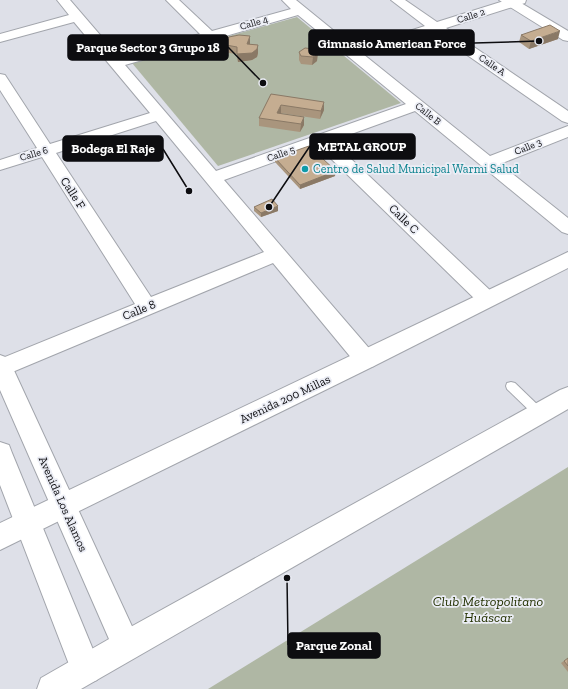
<svg xmlns="http://www.w3.org/2000/svg" width="568" height="689" viewBox="0 0 568 689" font-family="'Zilla Slab',serif">
<style>
.green{fill:#afb7a4}
.lines{fill:none;stroke-linecap:round;stroke-linejoin:round}
.service-casing{stroke:#a2a5ac;stroke-width:2}
.minor-casing{stroke:#a2a5ac;stroke-width:2}
.tertiary-casing{stroke:#a2a5ac;stroke-width:2}
.secondary-casing{stroke:#a2a5ac;stroke-width:2}
.service{fill:#fff;fill-rule:evenodd}
.minor{fill:#fff;fill-rule:evenodd}
.tertiary{fill:#fff;fill-rule:evenodd}
.secondary{fill:#fff;fill-rule:evenodd}
.wall{fill:#a9957d}
.shaded-wall{fill:#8a7966}
.building{fill:#c5ad91;stroke:#8a7966}
.culture-dot{fill:#0f9aa8;stroke:#ebedf5;stroke-width:1.5}
.labels{text-anchor:middle;dominant-baseline:central;stroke-width:3.5;stroke-linejoin:round;paint-order:stroke}
.far-street-label{font-size:10px;fill:#0d0d10;stroke:#ebedf5}
.culture-label{font-size:12px;fill:#0d838f;stroke:#ebedf5;text-anchor:start}
.street-label{font-size:12px;fill:#0d0d10;stroke:#ebedf5}
.near-park-label{font-size:14px;font-style:italic;fill:#233100;stroke:#ebedf5}
.leader{fill:none;stroke:#0d0d10;stroke-width:1.5}
.callout-dot{fill:#0d0d10;stroke:#ebedf5;stroke-width:1.5}
.callout{fill:#0d0d10;stroke:#0d0d10;stroke-width:1.5}
.callout-label{font-size:13px;text-anchor:middle;font-weight:bold;fill:#fff}
</style>
<rect width="100%" height="100%" fill="#dee0e8"/>
<g class="green">
<polygon points="297,17 401,103 218,166 132,63"/>
<polygon points="568,467 568,689 208,689"/>
</g>
<g class="lines">
<defs>
<polygon id="service" points="511,382 515,383 543,410 544,413 543,416 539,418 535,416 507,389 506,386 507,383"/>
<path id="minor" d="M57,0H70L119,57L200,34L166,0H179L212,31L291,9L282,0H296L355,48L425,26L391,0H405L437,22L507,0H526L525,3L446,28L568,111V123L562,121L434,32L363,54L490,156L568,126V137L500,164L568,218V234L562,232L415,111L332,141L494,294L497,299L494,304L487,306L480,304L318,146L224,180L374,354L377,360L374,366L366,368L358,366L273,263L10,373L0,375V359L135,304L42,157L0,170V160L37,148L0,90V74L5,75L50,144L150,113L74,22L0,42V34L69,15ZM298,15L406,104L216,171L125,65ZM156,121L264,252L151,297L56,153Z"/>
<g id="tertiary">
<polygon points="499,0 516,0 568,31 568,41 563,40"/>
<polygon points="0,355 8,358 11,364 136,635 141,645 136,655 126,660 116,655 0,390"/>
<polygon points="0,442 9,445 12,453 101,669 97,680 86,684 75,680 0,485"/>
</g>
<g id="secondary">
<polygon points="568,252 568,268 374,366 0,550 0,523"/>
<polygon points="568,387 568,409 81,689 37,689 41,678 116,635 560,390"/>
</g>
</defs>
<use href="#service" class="service-casing"/>
<use href="#minor" class="minor-casing"/>
<use href="#tertiary" class="tertiary-casing"/>
<use href="#secondary" class="secondary-casing"/>
<use href="#service" class="service"/>
<use href="#minor" class="minor"/>
<use href="#tertiary" class="tertiary"/>
<use href="#secondary" class="secondary"/>
</g>
<g class="wall">
<polygon points="521,35 558,39 529,49 519,42"/>
<polygon points="221,44 250,44 258,45 258,53 257,57 252,60 238,62 237,54 221,52"/>
<polygon points="305,48 317,61 312,65 301,64 299,60 299,52"/>
<polygon points="271,94 324,110 320,119 281,113 304,125 300,132 259,126 259,118"/>
<polygon points="275,158 335,176 300,189 275,162"/>
<polygon points="254,207 278,211 261,217 254,211"/>
<polygon points="568,658 568,672 561,663"/>
</g>
<g class="shaded-wall">
<polygon points="560,31 558,39 529,49 531,41"/>
<polygon points="250,36 250,44 248,52 247,44"/>
<polygon points="258,45 258,53 257,57 252,60 238,62 237,54"/>
<polygon points="318,54 317,61 312,65 313,57"/>
<polygon points="324,102 324,110 320,119 321,111"/>
<polygon points="281,105 281,113 277,121 277,113"/>
<polygon points="304,117 304,125 300,132 301,124"/>
<polygon points="336,171 335,176 300,189 300,185"/>
<polygon points="278,206 278,211 261,217 261,213"/>
</g>
<g class="building">
<polygon points="550,25 560,31 531,41 521,35"/>
<polygon points="239,35 250,36 247,44 258,45 257,49 252,53 237,54 237,47 221,44 223,40 229,37"/>
<polygon points="305,48 314,49 318,54 313,57 301,56 299,52"/>
<polygon points="271,94 324,102 321,111 281,105 277,113 304,117 301,124 259,118"/>
<polygon points="309,146 336,171 300,185 275,158"/>
<polygon points="272,199 278,206 261,213 254,207"/>
<polygon points="568,658 568,666 564,661"/>
</g>
<circle class="culture-dot" cx="305" cy="169" r="4"/>
<g class="labels">
<g class="far-street-label">
<text transform="translate(471 16) rotate(-18)">Calle 2</text>
<text transform="translate(254 23) rotate(-16)">Calle 4</text>
<text transform="translate(492 65) rotate(35)">Calle A</text>
<text transform="translate(428 114) rotate(39)">Calle B</text>
<text transform="translate(528 147) rotate(-22)">Calle 3</text>
<text transform="translate(34 154) rotate(-17)">Calle 6</text>
<text transform="translate(281 154) rotate(-20)">Calle 5</text>
</g>
<g class="culture-label">
<text x="313" y="169">Centro de Salud Municipal Warmi Salud</text>
</g>
<g class="street-label">
<text transform="translate(73 193) rotate(57)">Calle F</text>
<text transform="translate(404 219) rotate(44)">Calle C</text>
<text transform="translate(139 310) rotate(-22)">Calle 8</text>
<text transform="translate(285 399) rotate(-25)">Avenida 200 Millas</text>
<text transform="translate(63 504) rotate(66)">Avenida Los Alamos</text>
</g>
<g class="near-park-label">
<text x="488" y="601">Club Metropolitano<tspan x="488" dy="16">Huáscar</tspan></text>
</g>
</g>
<path class="leader" d="M539 41L474 43M263 83L228 47M269 207L310 146M189 191L163 149M287 578L288 645"/>
<g class="callout-dot">
<circle cx="539" cy="41" r="4"/>
<circle cx="263" cy="83" r="4"/>
<circle cx="269" cy="207" r="4"/>
<circle cx="189" cy="191" r="4"/>
<circle cx="287" cy="578" r="4"/>
</g>
<g class="callout">
<rect x="309" y="30" width="165" height="25" rx="4"/>
<rect x="68" y="35" width="160" height="25" rx="4"/>
<rect x="310" y="134" width="105" height="25" rx="4"/>
<rect x="63" y="136" width="100" height="25" rx="4"/>
<rect x="288" y="633" width="92" height="25" rx="4"/>
</g>
<g class="callout-label">
<text x="392" y="48">Gimnasio American Force</text>
<text x="148" y="52">Parque Sector 3 Grupo 18</text>
<text x="362" y="151">METAL GROUP</text>
<text x="113" y="153">Bodega El Raje</text>
<text x="334" y="650">Parque Zonal</text>
</g>
</svg>
